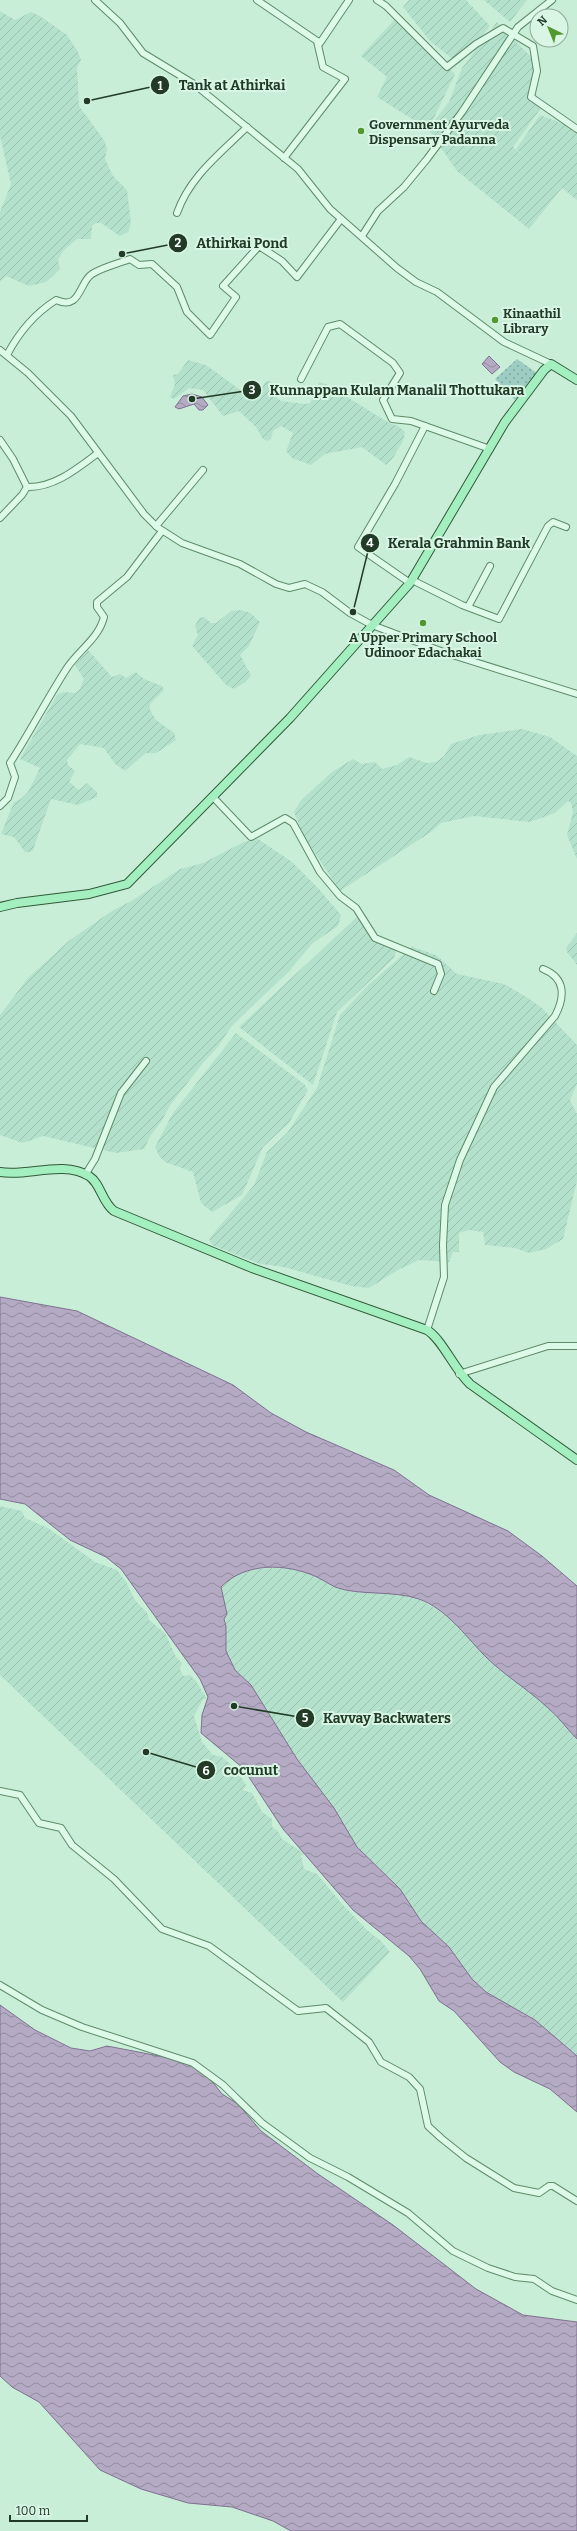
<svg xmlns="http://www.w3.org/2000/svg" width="577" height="2531" viewBox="0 0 577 2531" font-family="Bitter,serif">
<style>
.farmland{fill:url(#farmland-furrows)}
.grass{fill:url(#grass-dots)}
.water{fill:url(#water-waves);stroke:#7f7091}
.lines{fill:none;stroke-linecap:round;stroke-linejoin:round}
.minor-casing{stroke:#5e8b68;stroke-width:8}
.major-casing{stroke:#325938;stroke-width:10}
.minor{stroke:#ddf9e8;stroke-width:6}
.major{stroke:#a3efc0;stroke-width:8}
.poi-dot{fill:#51982f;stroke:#d9f6e4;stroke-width:1.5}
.labels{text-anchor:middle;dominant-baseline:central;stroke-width:4;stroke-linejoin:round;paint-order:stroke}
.poi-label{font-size:13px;font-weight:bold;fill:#213b26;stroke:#d9f6e4;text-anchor:start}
.leader{fill:none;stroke:#213b26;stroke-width:1.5}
.callout-dot{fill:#213b26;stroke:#d9f6e4;stroke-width:1.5}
.mark-label{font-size:12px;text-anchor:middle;font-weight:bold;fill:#fff}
.callout-label{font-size:14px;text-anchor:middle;font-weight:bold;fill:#213b26;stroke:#d9f6e4;stroke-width:4;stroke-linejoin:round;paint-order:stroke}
</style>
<defs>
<pattern id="farmland-furrows" width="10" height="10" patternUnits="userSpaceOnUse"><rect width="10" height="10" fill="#b4e1cb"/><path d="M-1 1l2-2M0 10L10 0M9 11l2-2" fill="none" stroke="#9ac2ae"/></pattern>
<pattern id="grass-dots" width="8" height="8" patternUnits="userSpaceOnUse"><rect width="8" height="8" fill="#9dccc3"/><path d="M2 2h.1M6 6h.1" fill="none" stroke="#80a79e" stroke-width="1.8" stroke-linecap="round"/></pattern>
<pattern id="water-waves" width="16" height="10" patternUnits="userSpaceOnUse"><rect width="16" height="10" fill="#b4aac3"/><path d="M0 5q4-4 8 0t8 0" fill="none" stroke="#928c9e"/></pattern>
</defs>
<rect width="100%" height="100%" fill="#c9eed8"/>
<g class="farmland">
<polygon points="409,0 466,0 490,26 459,64 431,42 403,7"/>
<polygon points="484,0 527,0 510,22"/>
<polygon points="0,11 15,20 31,12 40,16 67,35 77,50 81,60 77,68 79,106 104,140 107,149 105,159 113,176 127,190 131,223 128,232 120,236 101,223 96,223 92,226 91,239 77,239 63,251 58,260 60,269 53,276 46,282 29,286 6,276 0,282 0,212 11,184 0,136"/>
<polygon points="396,18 455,74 430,126 449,102 462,68 497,22 539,65 531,97 541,108 513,147 527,159 516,149 540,115 577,129 577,200 562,188 529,229 457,171 428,129 377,97 387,77 361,56"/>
<polygon points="188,360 206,365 250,397 259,394 265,382 270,381 276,389 277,398 281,401 305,404 310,403 319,382 328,385 389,423 398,426 405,432 403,441 393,458 386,465 362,447 325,454 311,465 292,458 286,451 293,433 281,426 273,431 271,439 267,441 263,439 256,427 239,411 223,416 203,390 189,388 174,399 170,397 175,384 173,375 178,374"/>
<polygon points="241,610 250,613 260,622 249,646 240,655 251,675 246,682 234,689 226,685 192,646 198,635 195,626 199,618 204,617 211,623 216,623 231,611"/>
<polygon points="88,650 112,677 120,674 126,678 136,672 144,679 162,686 164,690 150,704 150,710 156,720 174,733 176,740 156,753 146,753 125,771 115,764 104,748 80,744 67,760 68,765 75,771 69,782 79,790 87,783 97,792 97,797 78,805 51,799 33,850 30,852 25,852 14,837 1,834 14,802 21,799 28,792 40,768 20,759 57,695 63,692 75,693 80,689 84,679 75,665"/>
<polygon points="522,729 550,737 577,756 577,859 567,835 573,812 571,803 568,801 555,813 530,822 474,816 441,823 431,832 340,891 303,835 294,812 301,800 332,772 353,759 361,764 375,762 382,769 397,765 409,757 427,763 436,762 444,756 451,744 479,735"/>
<polygon points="258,839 292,862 317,887 341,915 338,926 313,943 289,971 231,1027 218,1047 203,1063 171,1104 161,1122 151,1135 144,1149 116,1153 43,1136 23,1143 0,1135 0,1015 28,978 70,940 112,911 133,900 180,869 203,863 244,842"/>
<polygon points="360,914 374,934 397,948 394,958 337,1012 313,1085 239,1027"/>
<polygon points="577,933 577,965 567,952 566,948"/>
<polygon points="412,947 436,955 457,974 504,984 528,998 542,1008 577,1045 577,1084 570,1100 577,1114 577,1181 563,1239 546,1249 529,1253 515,1248 485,1245 483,1232 469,1230 459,1233 459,1252 453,1252 449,1262 419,1260 398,1270 369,1288 351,1286 284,1267 260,1264 212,1245 209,1239 254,1185 267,1152 287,1133 317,1088 340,1015 367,986"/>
<polygon points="236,1033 304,1084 308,1090 289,1123 263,1147 242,1195 212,1212 201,1203 193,1172 165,1162 159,1156 155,1147 173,1113"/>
<polygon points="0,1506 22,1511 25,1518 48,1528 95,1562 117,1570 126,1582 135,1600 148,1614 149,1620 165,1633 176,1657 182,1663 180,1669 183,1676 190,1675 196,1681 207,1699 203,1699 194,1716 202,1742 213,1755 222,1757 237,1770 246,1785 243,1790 252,1793 262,1812 272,1819 272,1827 278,1831 282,1839 305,1854 301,1856 304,1869 317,1874 343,1905 368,1931 380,1940 390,1952 343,2002 0,1675"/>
<polygon points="275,1568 295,1569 317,1577 336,1587 398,1594 420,1600 438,1610 456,1624 483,1654 549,1708 577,1739 577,2056 535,2020 486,1992 472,1979 449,1947 421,1921 400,1889 357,1847 334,1808 297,1759 251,1685 235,1670 226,1651 226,1626 221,1587 232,1576 251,1569"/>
</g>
<polygon class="grass" points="517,359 537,373 515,400 495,379"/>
<g class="water">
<polygon points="489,356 500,367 492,374 482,364"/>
<polygon points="192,394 202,397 208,405 203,410 199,410 194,404 179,409 175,407 183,396"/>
<path d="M0,1297L77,1311L233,1385L271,1413L306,1432L394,1470L429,1495L508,1531L542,1556L577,1586V1739C567,1729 559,1717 548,1708C528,1689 502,1674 483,1654C464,1634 446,1609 419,1599C392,1590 359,1596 335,1587C329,1584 323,1580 317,1577C286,1563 245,1562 221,1587L227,1614L224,1619L226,1626V1651L235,1670L251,1685L297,1759L334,1808L357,1847L400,1889L421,1921L449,1947L472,1979L486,1992L535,2020L577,2056V2112L550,2089L514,2072L500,2062L454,2011L439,2001L420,1969L409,1956L353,1910L283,1829L243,1768L201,1733L202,1715L208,1697L200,1679L121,1569L106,1557L70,1540L25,1504L0,1499Z"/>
<polygon points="0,2005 35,2030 71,2048 90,2051 107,2046 180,2060 197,2069 211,2080 222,2094 238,2104 261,2131 318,2174 393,2225 476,2289 523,2315 577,2322 577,2531 291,2531 273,2521 232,2507 188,2503 141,2489 100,2470 39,2402 12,2387 0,2376"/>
</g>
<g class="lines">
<defs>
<g id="minor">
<polyline points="95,0 120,23 143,53 194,84 298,169 330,209 397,268 416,282 437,292 504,342 551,364"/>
<polyline points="257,0 320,43 349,0"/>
<polyline points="377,0 386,6 447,67 476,44 503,28 533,46 537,71 531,97 577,129"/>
<polyline points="284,158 345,79 323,67 317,41"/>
<path d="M177,213C190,176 220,154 247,127"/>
<polyline points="362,236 378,211 404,187 427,159 462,112 518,27 552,0"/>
<polyline points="0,350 28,373 71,416 144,514 157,527 182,543 240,564 276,584 289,588 305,584 322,592 350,613 372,625 446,653 577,694"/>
<path d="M7,355C19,332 34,314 56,300C81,311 79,282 92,274C103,267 117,264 130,259L139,265L152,264L177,287L187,312L210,335L236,297L223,286L259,246L282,261L297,277L341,219"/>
<polyline points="301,379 328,327 340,324 393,363 400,373 383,400 392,419 411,421 490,449"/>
<path d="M0,440L13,459L27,487C54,488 78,468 98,453"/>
<polyline points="0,518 22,495 27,487"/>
<polyline points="156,526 203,470"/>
<polyline points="412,580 462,605 499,619 548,526 553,522 566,527"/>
<polyline points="410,583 358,547 395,484 425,426"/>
<polyline points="468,607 490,566"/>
<polyline points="213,797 251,837 285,818 293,823 320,872 340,896 356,908 375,938 438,964 441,974 434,991"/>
<path d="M0,806L8,798L15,777L10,763C30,732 47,699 67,668C79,650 99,638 104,617L97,607V602L127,577L162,531"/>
<polyline points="85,1175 95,1159 121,1093 146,1061"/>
<path d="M427,1330L444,1277L443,1245L445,1205L460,1160L494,1087L555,1016C565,997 566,978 543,969"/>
<polyline points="459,1374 548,1346 577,1346"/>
<polyline points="0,1791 20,1795 39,1823 61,1828 72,1845 114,1879 162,1929 209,1946 298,2011 326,2008 369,2042 381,2062 409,2077 420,2089 428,2126 441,2138 466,2158 514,2188 539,2193 549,2186 553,2186 577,2201"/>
<polyline points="0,1985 42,2010 82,2027 193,2063 223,2085 262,2123 310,2158 348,2177 408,2213 453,2251 488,2268 515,2277 534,2279 552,2291 577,2300"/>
</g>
<g id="major">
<polyline points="0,907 17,903 89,894 127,884 290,718 410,583 505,422 544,370 551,364 577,380"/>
<path d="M0,1172C28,1177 62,1160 89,1176C101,1184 102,1202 114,1211L252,1268L427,1330C442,1339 454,1369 470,1384L577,1460"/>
</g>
</defs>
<use href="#minor" class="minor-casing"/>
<use href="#major" class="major-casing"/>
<use href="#minor" class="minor"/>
<use href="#major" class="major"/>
</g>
<g class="poi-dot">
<circle cx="361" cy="131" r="4"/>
<circle cx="495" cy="320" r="4"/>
<circle cx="423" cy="623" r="4"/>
</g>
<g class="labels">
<g class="poi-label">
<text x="369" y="124">Government Ayurveda<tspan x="369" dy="15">Dispensary Padanna</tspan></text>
<text x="503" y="313">Kinaathil<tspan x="503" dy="15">Library</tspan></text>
<text x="423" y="637" text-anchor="middle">A Upper Primary School<tspan x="423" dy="15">Udinoor Edachakai</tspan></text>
</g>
</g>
<path class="leader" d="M87 101L160 85M122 254L178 243M192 399L252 390M353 612L370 543M234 1706L305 1718M146 1752L206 1770"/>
<g class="callout-dot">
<circle cx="87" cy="101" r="4"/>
<circle cx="122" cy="254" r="4"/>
<circle cx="192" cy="399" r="4"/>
<circle cx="353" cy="612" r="4"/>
<circle cx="234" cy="1706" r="4"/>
<circle cx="146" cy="1752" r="4"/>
<circle cx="160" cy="85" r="10"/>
<circle cx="178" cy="243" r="10"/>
<circle cx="252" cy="390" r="10"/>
<circle cx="370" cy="543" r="10"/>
<circle cx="305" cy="1718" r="10"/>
<circle cx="206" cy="1770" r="10"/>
</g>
<g class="mark-label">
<text x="160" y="90">1</text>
<text x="178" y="247">2</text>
<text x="252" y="394">3</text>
<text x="370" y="547">4</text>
<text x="305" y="1722">5</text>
<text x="206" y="1775">6</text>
</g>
<g class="callout-label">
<text x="232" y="90">Tank at Athirkai</text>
<text x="242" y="248">Athirkai Pond</text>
<text x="397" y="395">Kunnappan Kulam Manalil Thottukara</text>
<text x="459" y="548">Kerala Grahmin Bank</text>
<text x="387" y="1723">Kavvay Backwaters</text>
<text x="251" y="1775">cocunut</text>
</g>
<g transform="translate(549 28) rotate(317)"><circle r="19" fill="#d9f6e4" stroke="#8fab98"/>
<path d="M0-3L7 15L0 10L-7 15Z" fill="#51982f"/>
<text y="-6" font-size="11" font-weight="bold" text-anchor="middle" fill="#213b26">N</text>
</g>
<path d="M10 2515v6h77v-6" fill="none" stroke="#213b26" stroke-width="2"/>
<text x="16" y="2515" font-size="12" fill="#213b26" stroke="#d9f6e4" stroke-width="3" paint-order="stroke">100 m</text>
</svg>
